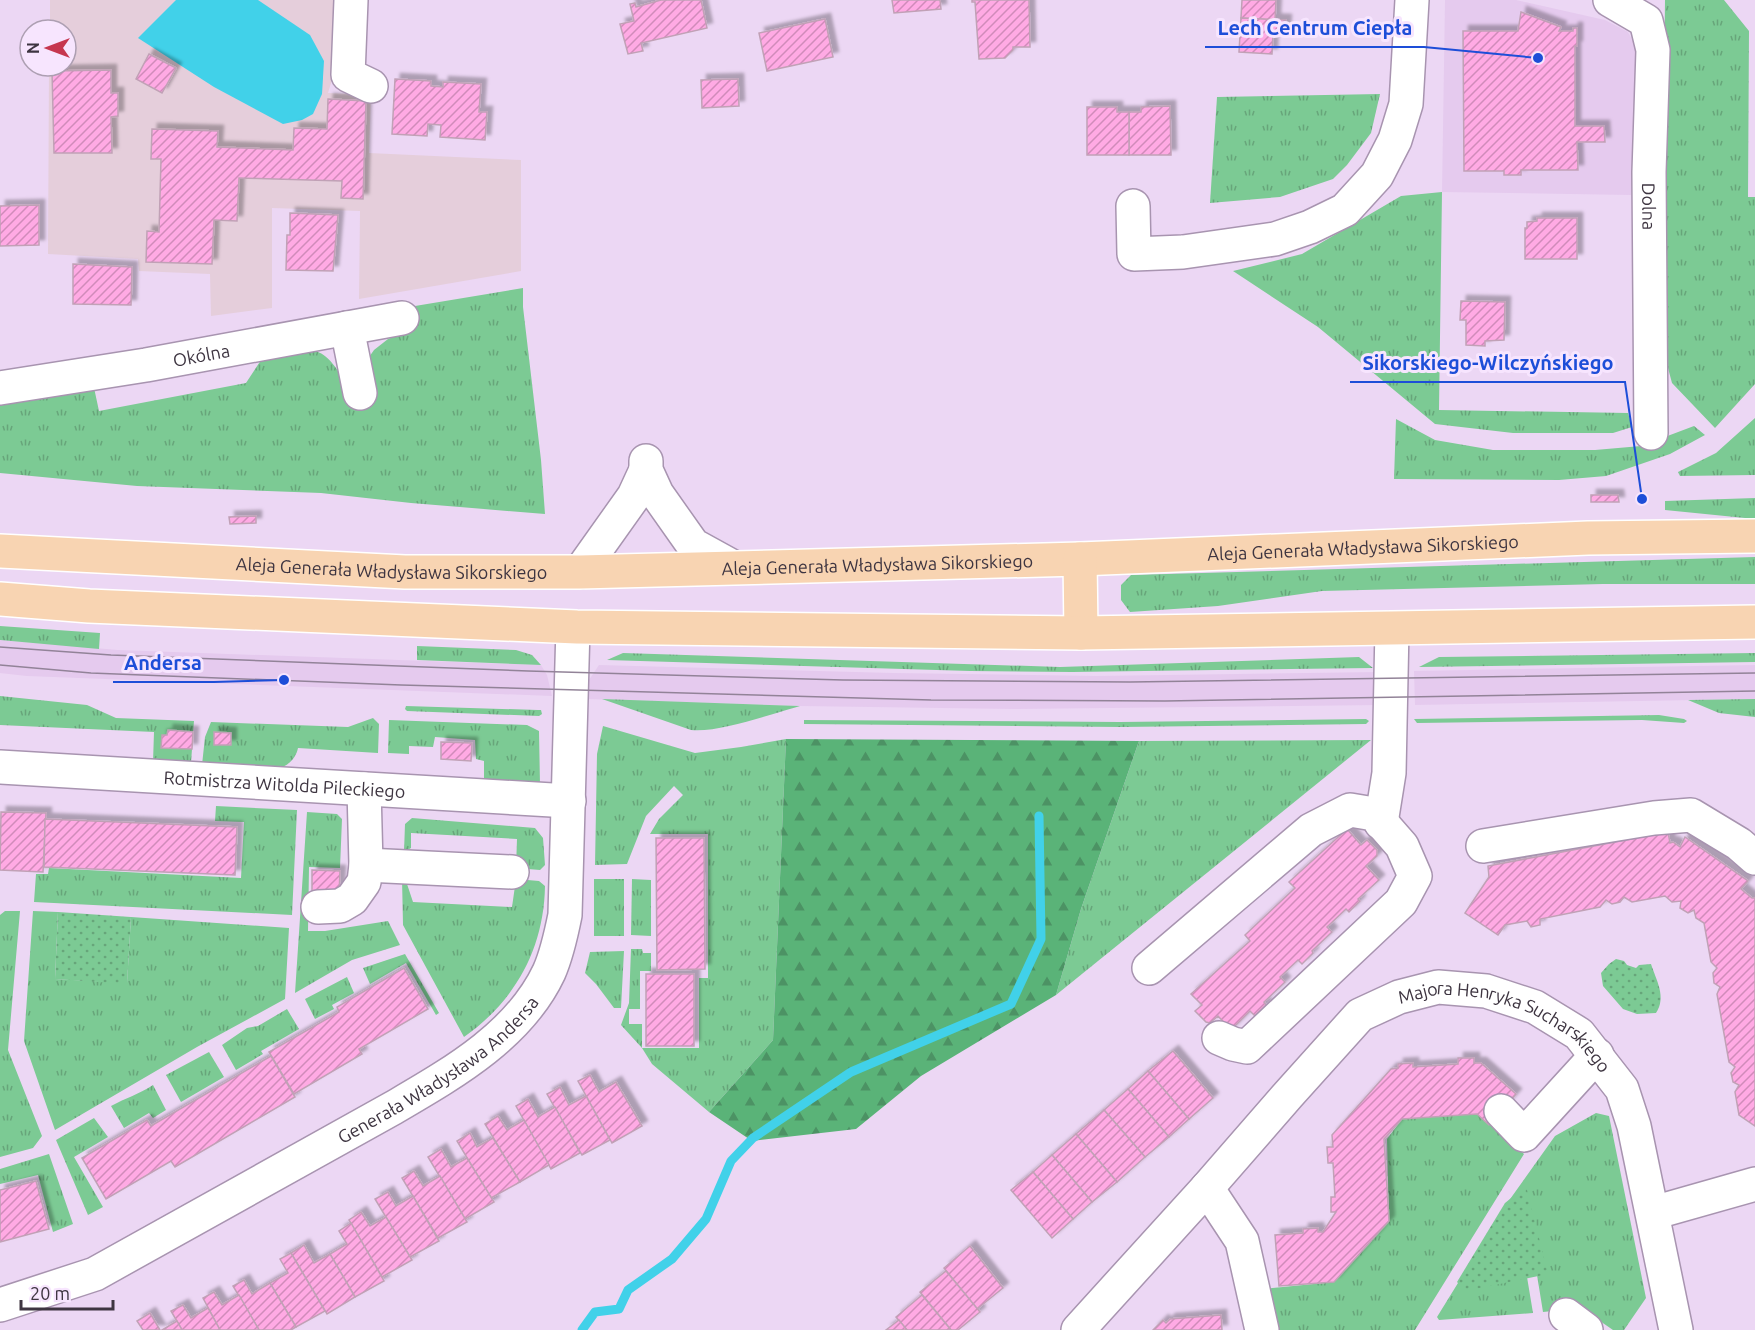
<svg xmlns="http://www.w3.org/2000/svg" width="1755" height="1330" viewBox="0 0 1755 1330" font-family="Ubuntu,sans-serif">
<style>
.built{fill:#e5caee}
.industrial{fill:#e5cedb}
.grass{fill:url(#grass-tufts)}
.forest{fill:url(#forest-firs)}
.park{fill:url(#park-dots)}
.water{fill:#41d1e9}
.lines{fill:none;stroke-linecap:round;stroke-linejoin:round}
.stream{stroke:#41d1e9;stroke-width:9}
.building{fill:url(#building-hatch);stroke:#c1a1b6;stroke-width:1.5;filter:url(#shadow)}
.minor-casing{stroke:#a894b0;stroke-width:36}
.major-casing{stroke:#fff;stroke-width:36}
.minor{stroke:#fff;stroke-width:33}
.major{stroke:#f8d4b2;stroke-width:33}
.tram{stroke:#928398;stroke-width:1.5}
.labels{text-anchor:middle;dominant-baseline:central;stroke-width:6;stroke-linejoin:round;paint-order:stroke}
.street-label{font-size:18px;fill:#3e3541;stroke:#f7e5fe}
.leader{fill:none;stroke:#1d4ed8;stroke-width:2}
.callout-dot{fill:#1d4ed8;stroke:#f7e5fe;stroke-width:2}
.callout-label{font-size:20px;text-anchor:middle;font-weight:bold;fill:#1d4ed8;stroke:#f7e5fe;stroke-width:6;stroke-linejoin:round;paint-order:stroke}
</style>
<defs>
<pattern id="grass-tufts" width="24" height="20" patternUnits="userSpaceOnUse" patternTransform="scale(1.5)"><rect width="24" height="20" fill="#7cca94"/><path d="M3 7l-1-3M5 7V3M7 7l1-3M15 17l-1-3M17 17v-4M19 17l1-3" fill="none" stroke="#67a57a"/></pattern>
<pattern id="forest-firs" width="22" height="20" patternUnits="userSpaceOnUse" patternTransform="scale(1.5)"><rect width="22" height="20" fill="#5ab378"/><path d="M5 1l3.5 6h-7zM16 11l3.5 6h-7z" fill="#4c9264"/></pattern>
<pattern id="park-dots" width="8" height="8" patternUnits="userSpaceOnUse" patternTransform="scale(1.5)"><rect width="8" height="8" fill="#7cca94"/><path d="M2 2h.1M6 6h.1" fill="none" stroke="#67a57a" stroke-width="1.8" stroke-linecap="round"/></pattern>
<pattern id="building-hatch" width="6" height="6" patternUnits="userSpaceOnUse" patternTransform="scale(1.5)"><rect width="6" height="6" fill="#ffaae4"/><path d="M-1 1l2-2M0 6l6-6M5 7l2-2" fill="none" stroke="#d08bba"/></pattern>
<filter id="shadow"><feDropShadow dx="5.5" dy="-5.5" stdDeviation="1.5" flood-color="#0004"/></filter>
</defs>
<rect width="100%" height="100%" fill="#ecd7f4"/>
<g class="built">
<polygon points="1445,0 1516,0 1605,20 1628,32 1637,49 1631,195 1442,192"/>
<polygon points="0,640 118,650 541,665 547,675 552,696 27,676 0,673"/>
<polygon points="599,665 893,673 1097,676 1380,672 1381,705 1013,709 800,706 587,699 589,680"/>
<polygon points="1755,665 1755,699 1415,705 1414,671"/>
</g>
<polygon class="industrial" points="50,0 341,0 340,53 328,93 371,95 369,153 521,160 521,271 359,299 360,211 272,208 272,308 211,316 210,274 139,271 138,259 48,254 49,66 66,66 66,30 50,30"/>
<g class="grass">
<polygon points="1665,0 1724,0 1749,31 1748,197 1755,197 1755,384 1715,428 1672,383 1661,342"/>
<polygon points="1380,94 1371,133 1347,165 1333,179 1280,197 1210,203 1217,97"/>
<polygon points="1442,192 1439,410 1628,413 1632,427 1613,433 1513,433 1435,424 1318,327 1233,271 1302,254 1401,196"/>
<path d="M523,288V307L541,460L545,514L411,503L321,493L137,486L0,473V399L93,383L99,411L246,383L263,357C301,349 319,338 342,377L367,360L374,350L388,339L411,330L409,307Z"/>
<polygon points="1755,418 1755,475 1680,476 1678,472 1716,453"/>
<polygon points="1396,419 1435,440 1493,450 1595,450 1641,446 1694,426 1705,435 1670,454 1606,476 1559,480 1394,479"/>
<polygon points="1755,498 1755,519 1665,510 1665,501"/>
<polygon points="1755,557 1755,584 1603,584 1322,591 1218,606 1130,612 1121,600 1121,585 1131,575"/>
<polygon points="0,626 100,633 99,649 0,640"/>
<polygon points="417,646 516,650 532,655 541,665 417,660"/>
<polygon points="623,653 1060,667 1359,657 1373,668 1072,672 970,671 607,660"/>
<polygon points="1755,653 1755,662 1419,667 1439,657"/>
<polygon points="0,696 87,705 116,718 194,721 193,732 168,731 162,748 192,749 191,763 153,762 154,732 0,725"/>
<path d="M602,699L800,706C771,714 719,733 691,730Z"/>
<polygon points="1755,699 1755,717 1719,713 1688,700"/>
<polygon points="406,706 538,710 541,710 542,714 539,716 407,711 405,709"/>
<polygon points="1659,715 1684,719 1687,721 1684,723 1642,720 1417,723 1414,719"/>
<path d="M373,718L379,724L378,753L298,748C296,759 286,768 275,769C255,771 223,766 202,765L205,737L211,722L348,727Z"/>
<polygon points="1366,719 1369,721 1366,724 1120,727 804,724 804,720 1120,722"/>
<polygon points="389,720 527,725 539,731 540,785 484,782 484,761 476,759 475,740 435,737 433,747 409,746 409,754 388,753"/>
<polygon points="603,726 695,753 741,747 786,739 773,1040 709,1112 652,1064 642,1048 621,1025 629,1003 631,949 642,949 643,953 651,953 651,971 640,971 640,1009 629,1009 629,1024 642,1024 642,1048 699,1048 699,978 708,978 708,834 650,834 659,819 683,795 674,786 646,816 627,864 595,865 597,754"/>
<polygon points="1371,740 1056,995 1081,909 1139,741"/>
<polygon points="216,806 297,810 292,915 34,902 36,874 48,874 49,868 241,878 244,822 215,821"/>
<polygon points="307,812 337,814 342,819 340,868 309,867 308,931 325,931 388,921 400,945 352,960 295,993"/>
<polygon points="412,818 535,828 543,838 545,865 540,870 516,868 517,839 411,833 411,848 404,852 405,824"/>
<path d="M402,878H405L413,902L512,907L516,879L539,881L545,886C544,949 515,1001 464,1037L403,925Z"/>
<rect x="594" y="879" width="30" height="57"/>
<polygon points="632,879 651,880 651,936 631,935"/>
<polygon points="5,911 20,911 8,1050 42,1136 33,1148 0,1157 0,915"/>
<polygon points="33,911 58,912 55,979 127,983 131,917 289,928 285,999 197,1047 55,1130 24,1041"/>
<polygon points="624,951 621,1008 614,1008 596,984 585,973 590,952"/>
<polygon points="405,954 439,1013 436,1015 406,963 370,984 363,968"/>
<polygon points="347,977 354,993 332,1005 334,1009 315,1019 305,999"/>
<polygon points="287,1009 299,1029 261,1051 263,1054 236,1070 222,1045 247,1028 258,1026"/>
<polygon points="209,1052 224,1077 181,1102 166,1075"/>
<path d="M153,1085L166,1110L153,1118L149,1113L124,1128L111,1106C126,1098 139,1094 153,1085Z"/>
<polygon points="1596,1113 1609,1116 1646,1298 1624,1330 1613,1330 1581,1308 1543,1312 1537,1275 1527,1277 1533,1313 1439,1320 1437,1317 1508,1202 1555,1136"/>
<polygon points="1477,1114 1488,1124 1490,1123 1524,1154 1415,1330 1271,1330 1263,1289 1334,1282 1389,1221 1387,1139 1402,1119"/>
<polygon points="94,1118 108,1137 74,1157 103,1207 88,1215 56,1140"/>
<polygon points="49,1154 73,1224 53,1232 38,1175 0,1184 0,1169"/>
</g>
<polygon class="forest" points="786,739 1139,741 1081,909 1056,995 921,1076 856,1129 752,1141 709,1112 773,1040"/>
<g class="park">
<polygon points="58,912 131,917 127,984 55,979"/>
<path d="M1616,959L1624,961L1627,965L1636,968L1639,965L1651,964C1656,980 1667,997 1656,1013L1637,1014L1623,1009L1603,986L1601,973L1609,964Z"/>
<polygon points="1526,1186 1548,1274 1466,1291 1457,1282 1505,1203"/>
</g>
<polygon class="water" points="176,0 258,0 310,35 324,61 322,94 313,114 302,120 283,124 214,87 138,38"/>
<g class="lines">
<polyline class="stream" points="582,1330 595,1312 619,1309 628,1290 672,1259 706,1219 731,1161 753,1138 851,1072 1011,1004 1041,939 1039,816"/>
</g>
<g class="building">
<polygon points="661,0 701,0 707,28 641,43 643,51 628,54 620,24 634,21 630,4 635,3 636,7"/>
<polygon points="892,0 940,0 941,9 894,13"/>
<polygon points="972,0 1029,0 1030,47 1013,47 1013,50 1005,58 979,59 975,2 972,2"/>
<polygon points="1242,0 1276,0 1275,20 1241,18"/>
<polygon points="1521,12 1561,27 1559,31 1573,31 1573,28 1577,28 1577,46 1575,46 1575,126 1604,126 1605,142 1577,142 1578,170 1521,170 1521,175 1504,175 1504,171 1464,171 1463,31 1518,31"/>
<polygon points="1241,18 1286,20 1285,34 1273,33 1272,54 1239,52"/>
<polygon points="825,19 833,57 767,71 759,33"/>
<polygon points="149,54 176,68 162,93 136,79"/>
<polygon points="111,70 111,93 118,93 118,116 111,117 112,153 54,153 52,71"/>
<polygon points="395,79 431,81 431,86 443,87 443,82 481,84 479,112 487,112 485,140 440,137 441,125 428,124 427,136 392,134"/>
<polygon points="738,79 739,106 702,108 701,80"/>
<polygon points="328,99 366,101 363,199 341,198 342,181 239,178 237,221 214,220 212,264 146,262 147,231 159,232 161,159 151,159 152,129 218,131 217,147 293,150 294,128 327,129"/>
<polygon points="1170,106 1171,155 1129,155 1129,112 1141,112 1141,107"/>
<polygon points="1087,107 1117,107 1117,112 1129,112 1129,155 1087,155"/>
<polygon points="39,205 39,245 0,246 0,206"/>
<polygon points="290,213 338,215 333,271 286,270 287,235 290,235"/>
<polygon points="1537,218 1577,218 1577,259 1525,259 1525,228 1527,228 1527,222 1537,221"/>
<polygon points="73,264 132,267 131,305 73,304"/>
<polygon points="1461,301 1505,302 1504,340 1485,341 1485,346 1466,345 1466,320 1460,320"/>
<polygon points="1591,495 1618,495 1619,502 1591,502"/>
<polygon points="256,516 256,523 230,524 229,517"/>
<polygon points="168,730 193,732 192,749 161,748 162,735 167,735"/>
<polygon points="214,732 231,733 231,745 214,745"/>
<polygon points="441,742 472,743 471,761 441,759"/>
<polygon points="1,812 46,813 43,872 0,870"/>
<polygon points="45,819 237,827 235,875 44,867"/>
<polygon points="1347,829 1361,845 1367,840 1377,850 1377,856 1366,866 1379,880 1358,899 1360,901 1349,912 1346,909 1327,927 1332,932 1312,951 1313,953 1302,964 1298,960 1280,977 1285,982 1264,1002 1266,1005 1255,1016 1250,1011 1231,1030 1218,1016 1210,1023 1206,1022 1195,1011 1202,1005 1191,994 1250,941 1245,935 1295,888 1289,882"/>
<polygon points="1668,832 1670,843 1673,842 1680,847 1685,837 1748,881 1741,889 1752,898 1755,898 1755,1126 1739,1115 1735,1092 1739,1085 1733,1082 1732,1077 1731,1073 1735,1067 1729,1062 1717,994 1720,987 1714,983 1713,973 1717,968 1711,962 1704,923 1696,918 1694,910 1688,913 1680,908 1681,901 1672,902 1665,896 1632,902 1624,897 1620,902 1612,904 1606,900 1600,907 1540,919 1540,925 1531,927 1527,921 1505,925 1498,935 1465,913 1489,877 1488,866"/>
<polygon points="656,838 704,838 705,969 657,970"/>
<polygon points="312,870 340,871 339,895 312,894"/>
<polygon points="404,968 428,1009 359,1049 362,1054 294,1094 269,1052 339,1012 337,1007"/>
<rect x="646" y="974" width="48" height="72"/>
<polygon points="1173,1051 1213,1098 1189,1119 1148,1071"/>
<polygon points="271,1056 295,1097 175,1167 171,1161 106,1199 82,1158 147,1120 151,1126"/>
<polygon points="1458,1058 1474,1058 1474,1063 1481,1063 1516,1094 1489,1125 1477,1114 1402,1119 1384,1139 1389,1221 1334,1282 1279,1286 1275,1235 1303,1233 1303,1229 1318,1228 1318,1232 1323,1232 1336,1212 1331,1212 1331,1197 1335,1197 1333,1163 1328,1163 1327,1147 1333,1147 1332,1135 1391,1069 1398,1068 1398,1064 1413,1063 1413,1067 1458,1064"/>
<polygon points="1148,1071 1189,1119 1169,1137 1128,1089"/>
<polygon points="590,1075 599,1092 616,1082 642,1126 612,1143 578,1081"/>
<polygon points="560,1087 569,1105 586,1096 610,1140 582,1155 547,1094"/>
<polygon points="1128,1089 1169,1137 1145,1157 1104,1110"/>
<polygon points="528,1099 538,1117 555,1107 580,1153 551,1169 516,1106"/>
<polygon points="1104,1110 1145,1157 1117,1182 1076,1134"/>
<polygon points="498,1116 507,1130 524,1120 549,1165 520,1182 485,1124"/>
<polygon points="470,1133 477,1147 493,1138 520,1182 491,1198 457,1141"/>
<polygon points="1076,1134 1117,1182 1092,1202 1052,1155"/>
<polygon points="441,1149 451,1167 467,1158 494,1202 465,1219 428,1157"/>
<polygon points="1052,1155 1092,1202 1073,1219 1033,1172"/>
<polygon points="414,1171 423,1186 440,1176 467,1222 438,1238 402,1178"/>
<polygon points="1033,1172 1073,1219 1052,1238 1011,1190"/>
<polygon points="36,1181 49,1229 0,1242 0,1190"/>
<polygon points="388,1192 396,1206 413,1196 439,1241 410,1257 375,1199"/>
<polygon points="361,1212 370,1226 386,1217 412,1260 382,1277 349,1220"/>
<polygon points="351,1223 384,1281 355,1297 330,1254 347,1244 339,1231"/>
<polygon points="304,1245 314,1263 330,1254 355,1297 327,1314 291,1253"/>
<polygon points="970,1246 1003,1288 977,1309 944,1268"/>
<polygon points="291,1253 325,1311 296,1327 270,1283 288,1273 280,1259"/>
<polygon points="946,1271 980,1312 958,1330 951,1330 920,1292"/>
<polygon points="244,1280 252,1294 270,1283 296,1327 291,1330 259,1330 233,1286"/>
<polygon points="214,1292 222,1305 239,1295 259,1330 220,1330 203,1298"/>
<polygon points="922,1295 951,1330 907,1330 896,1317"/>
<polygon points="183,1305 191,1318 208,1308 220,1330 182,1330 171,1311"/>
<polygon points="150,1313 160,1330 143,1330 137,1321"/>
<polygon points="1221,1315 1222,1330 1153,1330 1163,1320 1166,1323 1170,1319"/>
<polygon points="899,1320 907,1330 886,1330"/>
<polygon points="177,1321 182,1330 162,1330"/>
</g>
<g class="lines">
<defs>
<g id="minor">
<polyline points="351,0 348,75 371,86"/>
<path id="s1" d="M1610,0L1646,21L1653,50L1649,172L1651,433"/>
<polyline points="1133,206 1134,254 1183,252 1275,239 1310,227 1345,210 1377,175 1395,140 1406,104 1412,0"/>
<polyline points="347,328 360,393"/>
<path id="s2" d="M0,388L146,365L402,318"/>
<polyline points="646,461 646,470 657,494 693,545 733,567"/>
<polyline points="580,572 634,496 646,470"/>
<path id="s3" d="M0,767L569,801"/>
<polyline points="1381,823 1389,773 1392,628"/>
<polyline points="1483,846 1654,818 1691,815 1739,844 1755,858"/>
<polyline points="366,865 512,872"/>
<polyline points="318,907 340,906 352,899 364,882 366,865 364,789"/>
<polyline points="1149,968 1311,830 1350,810 1374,814 1402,846 1415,876 1401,902 1247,1047 1233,1044 1219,1038"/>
<polyline points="1501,1111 1524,1135 1597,1055"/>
<polyline points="1207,1188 1242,1241 1262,1330"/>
<polyline points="1653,1213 1755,1184"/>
<path id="s4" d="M0,1305L95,1274L393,1108C451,1074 519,1036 549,972C557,954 561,935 565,915L573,627"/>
<polyline points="1566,1315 1586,1330"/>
<path id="s5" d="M1078,1330L1207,1188L1288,1095L1360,1015L1399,997L1438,987L1486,991L1535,1007L1579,1034L1622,1089L1634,1126L1676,1330"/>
</g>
<g id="major">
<path id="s6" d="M0,551L405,572H580L1080,559L1588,538L1755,536"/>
<polyline points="1080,559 1081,633"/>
<polyline points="0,599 89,606 577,627 1081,633 1755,622"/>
</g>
</defs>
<use href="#minor" class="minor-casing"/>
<use href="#major" class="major-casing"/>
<use href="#minor" class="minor"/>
<use href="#major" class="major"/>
<g class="tram">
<polyline points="0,647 111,655 528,671 843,680 1130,682 1755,673"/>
<polyline points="0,665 91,673 401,685 931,700 1165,701 1755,691"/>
</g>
</g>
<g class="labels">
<g class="street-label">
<text stroke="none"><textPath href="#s1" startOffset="228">Dolna</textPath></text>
<text stroke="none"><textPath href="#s2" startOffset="204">Okólna</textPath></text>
<text stroke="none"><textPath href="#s6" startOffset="1364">Aleja Generała Władysława Sikorskiego</textPath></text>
<text stroke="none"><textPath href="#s6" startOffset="878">Aleja Generała Władysława Sikorskiego</textPath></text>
<text stroke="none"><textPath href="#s6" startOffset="392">Aleja Generała Władysława Sikorskiego</textPath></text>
<text stroke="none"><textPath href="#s3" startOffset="285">Rotmistrza Witolda Pileckiego</textPath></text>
<text stroke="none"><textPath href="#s5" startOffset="584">Majora Henryka Sucharskiego</textPath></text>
<text stroke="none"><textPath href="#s4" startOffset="500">Generała Władysława Andersa</textPath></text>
</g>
</g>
<path class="leader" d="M1538 58L1424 47H1205M1642 499L1625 382H1350M284 680L214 682H113"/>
<g class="callout-dot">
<circle cx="1538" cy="58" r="6"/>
<circle cx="1642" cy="499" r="6"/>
<circle cx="284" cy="680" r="6"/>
</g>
<g class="callout-label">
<text x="1315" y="35">Lech Centrum Ciepła</text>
<text x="1488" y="370">Sikorskiego-Wilczyńskiego</text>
<text x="163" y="670">Andersa</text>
</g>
<g transform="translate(48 48) rotate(270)"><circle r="28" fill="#f7e5fe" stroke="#ad9fb2" stroke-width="1.5"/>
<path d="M0-4.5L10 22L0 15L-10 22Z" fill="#c6364f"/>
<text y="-9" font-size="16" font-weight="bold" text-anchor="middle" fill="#3e3541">N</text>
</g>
<path d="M21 1300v9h92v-9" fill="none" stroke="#3e3541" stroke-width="3"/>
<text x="30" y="1300" font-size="18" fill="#3e3541" stroke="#f7e5fe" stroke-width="4.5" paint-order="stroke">20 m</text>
</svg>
